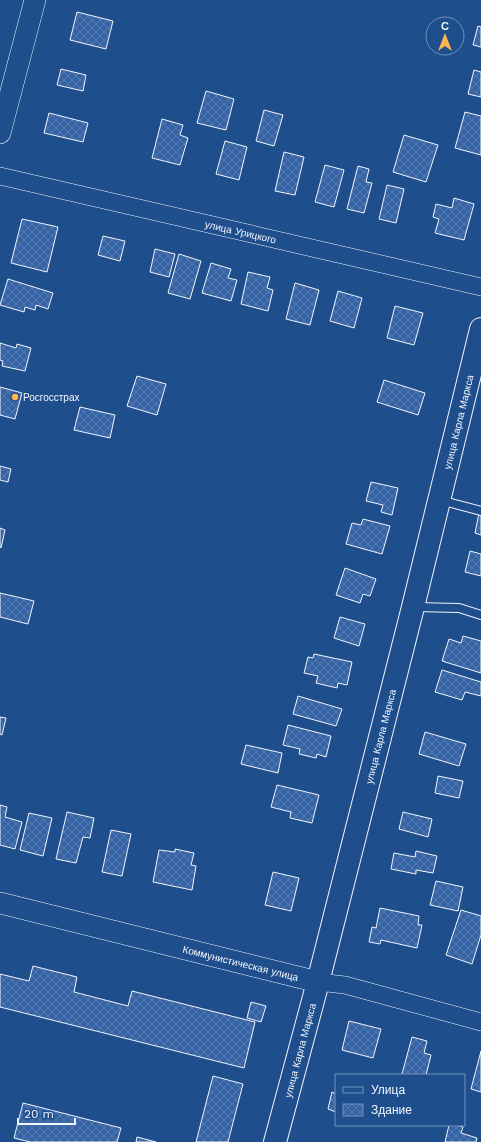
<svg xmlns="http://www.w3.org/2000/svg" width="481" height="1142" viewBox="0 0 481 1142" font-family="'Work Sans',sans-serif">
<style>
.building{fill:url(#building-cross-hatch);stroke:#f2f6ff}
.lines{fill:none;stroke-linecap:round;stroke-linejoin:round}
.service-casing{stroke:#f2f6ff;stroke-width:10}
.minor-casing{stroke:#f2f6ff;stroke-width:18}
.tertiary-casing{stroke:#f2f6ff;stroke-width:22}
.secondary-casing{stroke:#f2f6ff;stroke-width:24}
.service{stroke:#1f4e8c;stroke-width:8}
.minor{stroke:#1f4e8c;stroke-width:17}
.tertiary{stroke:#1f4e8c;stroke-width:21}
.secondary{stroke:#1f4e8c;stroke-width:22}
.poi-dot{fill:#ffb74d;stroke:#1f4e8c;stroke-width:1.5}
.labels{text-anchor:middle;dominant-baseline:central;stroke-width:3;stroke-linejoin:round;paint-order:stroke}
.street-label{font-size:10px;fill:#f2f6ff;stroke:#1f4e8c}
.poi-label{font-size:10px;fill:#f2f6ff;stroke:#1f4e8c;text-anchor:start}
</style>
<defs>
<pattern id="building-cross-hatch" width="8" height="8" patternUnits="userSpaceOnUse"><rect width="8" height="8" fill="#3563a3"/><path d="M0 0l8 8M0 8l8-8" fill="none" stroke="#537ab1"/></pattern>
</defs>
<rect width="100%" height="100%" fill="#1f4e8c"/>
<g class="building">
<polygon points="77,12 113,21 106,49 70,40"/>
<polygon points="478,26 481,27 481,47 473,45"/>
<polygon points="61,69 86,75 83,91 57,85"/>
<polygon points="474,70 481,72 481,97 468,94"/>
<polygon points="206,91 234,99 226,130 197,123"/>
<polygon points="264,110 283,115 274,146 256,141"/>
<polygon points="465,112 481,116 481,155 455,148"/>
<polygon points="49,113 88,123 83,142 44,133"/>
<polygon points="162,119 183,125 180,135 188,138 180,165 152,158"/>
<polygon points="404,135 438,145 426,182 393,172"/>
<polygon points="225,141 247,147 239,180 216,174"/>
<polygon points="284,152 304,157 295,195 275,191"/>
<polygon points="325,165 344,170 334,207 315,202"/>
<polygon points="358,166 369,169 366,182 372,183 364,213 347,209"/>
<polygon points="387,185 404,189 396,223 379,219"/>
<polygon points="454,198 474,204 464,240 435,233 439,219 433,217 436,204 452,208"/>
<polygon points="22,219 58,227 47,272 11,263"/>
<polygon points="103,236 125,241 120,261 98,255"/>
<polygon points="155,249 175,254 169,277 150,272"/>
<polygon points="179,254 201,261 190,299 168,293"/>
<polygon points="211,263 231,269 228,278 237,280 231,301 202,293"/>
<polygon points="248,272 270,277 267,288 273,290 268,311 241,304"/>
<polygon points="8,279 53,293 48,309 36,305 35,310 25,307 24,312 0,305"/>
<polygon points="295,283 319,290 310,325 286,319"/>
<polygon points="338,291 362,298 354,328 330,321"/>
<polygon points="395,306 423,313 414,345 387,338"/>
<polygon points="0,343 16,348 17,344 31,348 25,371 2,366 3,361 0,360"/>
<polygon points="137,376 166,384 157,415 127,406"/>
<polygon points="384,380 425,393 418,415 377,402"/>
<polygon points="0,387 22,393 15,419 0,415"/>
<polygon points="80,407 115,415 110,438 74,430"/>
<polygon points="0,466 11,469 8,482 0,480"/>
<polygon points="371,482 398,488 392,515 381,512 383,505 366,501"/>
<polygon points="479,513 481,513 481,535 475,533"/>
<polygon points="363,519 390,526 382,554 346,544 352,523 361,525"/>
<polygon points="0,528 5,530 1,548 0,547"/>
<polygon points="470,551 481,554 481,576 465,572"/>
<polygon points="345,568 376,579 370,596 363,594 360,603 336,595"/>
<polygon points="0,593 34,601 28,624 0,617"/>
<polygon points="340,617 365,624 359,646 334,638"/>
<polygon points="463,636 481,641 481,673 442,661 449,639 461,643"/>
<polygon points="314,654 352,662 347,685 338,683 337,688 316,683 318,676 304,673 308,657 313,658"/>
<polygon points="442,670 481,682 481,696 465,692 462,700 435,692"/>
<polygon points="298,696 342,709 336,726 293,714"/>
<polygon points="0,717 6,718 2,735 0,734"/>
<polygon points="288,725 331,736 326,757 317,754 316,758 299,754 300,749 283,745"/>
<polygon points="425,732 466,744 459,766 419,754"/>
<polygon points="246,745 282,753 278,773 241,764"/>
<polygon points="438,776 463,781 459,798 435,793"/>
<polygon points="277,785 319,795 312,823 290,818 291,812 271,807"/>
<polygon points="0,805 7,807 5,817 22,822 15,849 0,845"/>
<polygon points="67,812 94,818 90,838 83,837 76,863 56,859"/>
<polygon points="403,812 432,819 428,837 399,829"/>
<polygon points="29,813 52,818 43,856 20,850"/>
<polygon points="111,830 131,834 122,876 102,872"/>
<polygon points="175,849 194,853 191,865 196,866 192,890 153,882 159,850 175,852"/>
<polygon points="416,851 437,856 433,873 416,870 416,874 391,869 394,853 415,857"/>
<polygon points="273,872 299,878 291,911 265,905"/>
<polygon points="436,881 463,887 458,911 430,905"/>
<polygon points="380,908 419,916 418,925 422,925 417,948 381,940 380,944 369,942 372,927 376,928"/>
<polygon points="461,910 481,916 481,935 472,964 446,955"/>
<polygon points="33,966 77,977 74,992 128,1006 132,991 255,1022 244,1068 0,1007 0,974 29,981"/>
<polygon points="251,1002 266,1006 261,1022 247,1018"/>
<polygon points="349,1021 381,1029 373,1058 342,1050"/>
<polygon points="412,1037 427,1041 424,1053 431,1055 426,1075 406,1075 402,1074"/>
<polygon points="481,1051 481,1092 471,1089"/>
<polygon points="213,1076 243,1084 228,1142 196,1142"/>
<polygon points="332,1092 336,1094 336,1112 328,1109"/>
<polygon points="23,1103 121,1128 117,1142 30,1142 14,1138"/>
<polygon points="449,1125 456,1125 463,1127 461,1133 477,1138 476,1142 445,1142"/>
<polygon points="137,1137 156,1142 136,1142"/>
</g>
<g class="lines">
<defs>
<g id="service">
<polyline points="440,500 481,511"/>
<polyline points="414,607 459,608 481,615"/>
</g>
<g id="minor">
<path id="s1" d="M0,176L481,287"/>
<polyline points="318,982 345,985 481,1022"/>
</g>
<g id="tertiary">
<polyline points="0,133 35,0"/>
<path id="s2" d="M0,903L318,982"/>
</g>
<g id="secondary">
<path id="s3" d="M275,1142L318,982L413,607L481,329"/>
</g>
</defs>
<use href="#service" class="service-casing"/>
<use href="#minor" class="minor-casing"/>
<use href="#tertiary" class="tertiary-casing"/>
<use href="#secondary" class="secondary-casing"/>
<use href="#service" class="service"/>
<use href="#minor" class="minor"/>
<use href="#tertiary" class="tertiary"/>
<use href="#secondary" class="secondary"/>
</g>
<circle class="poi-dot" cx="15" cy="397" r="4"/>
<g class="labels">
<g class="street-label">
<text stroke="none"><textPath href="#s1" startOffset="247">улица Урицкого</textPath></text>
<text stroke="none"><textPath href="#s3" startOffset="743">улица Карла Маркса</textPath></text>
<text stroke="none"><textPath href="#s3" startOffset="419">улица Карла Маркса</textPath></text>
<text stroke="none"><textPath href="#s2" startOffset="248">Коммунистическая улица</textPath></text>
<text stroke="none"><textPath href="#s3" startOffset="95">улица Карла Маркса</textPath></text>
</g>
<g class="poi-label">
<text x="23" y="397">Росгосстрах</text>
</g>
</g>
<rect x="335" y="1074" width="130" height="52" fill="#1f4e8c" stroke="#7391ba"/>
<rect x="343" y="1087" width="20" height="6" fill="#1f4e8c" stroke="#7391ba"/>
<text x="371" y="1094" font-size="12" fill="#f2f6ff">Улица</text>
<rect x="343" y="1104" width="20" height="12" fill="url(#building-cross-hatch)" stroke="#7391ba"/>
<text x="371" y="1114" font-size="12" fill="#f2f6ff">Здание</text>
<g transform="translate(445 36)"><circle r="19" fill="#1f4e8c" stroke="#7391ba"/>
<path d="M0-3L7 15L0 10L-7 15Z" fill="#ffb74d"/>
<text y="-6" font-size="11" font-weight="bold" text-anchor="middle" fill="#f2f6ff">С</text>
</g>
<path d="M18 1118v6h57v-6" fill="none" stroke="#f2f6ff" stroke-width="2"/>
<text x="24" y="1118" font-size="12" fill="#f2f6ff" stroke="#1f4e8c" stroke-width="3" paint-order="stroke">20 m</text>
</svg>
